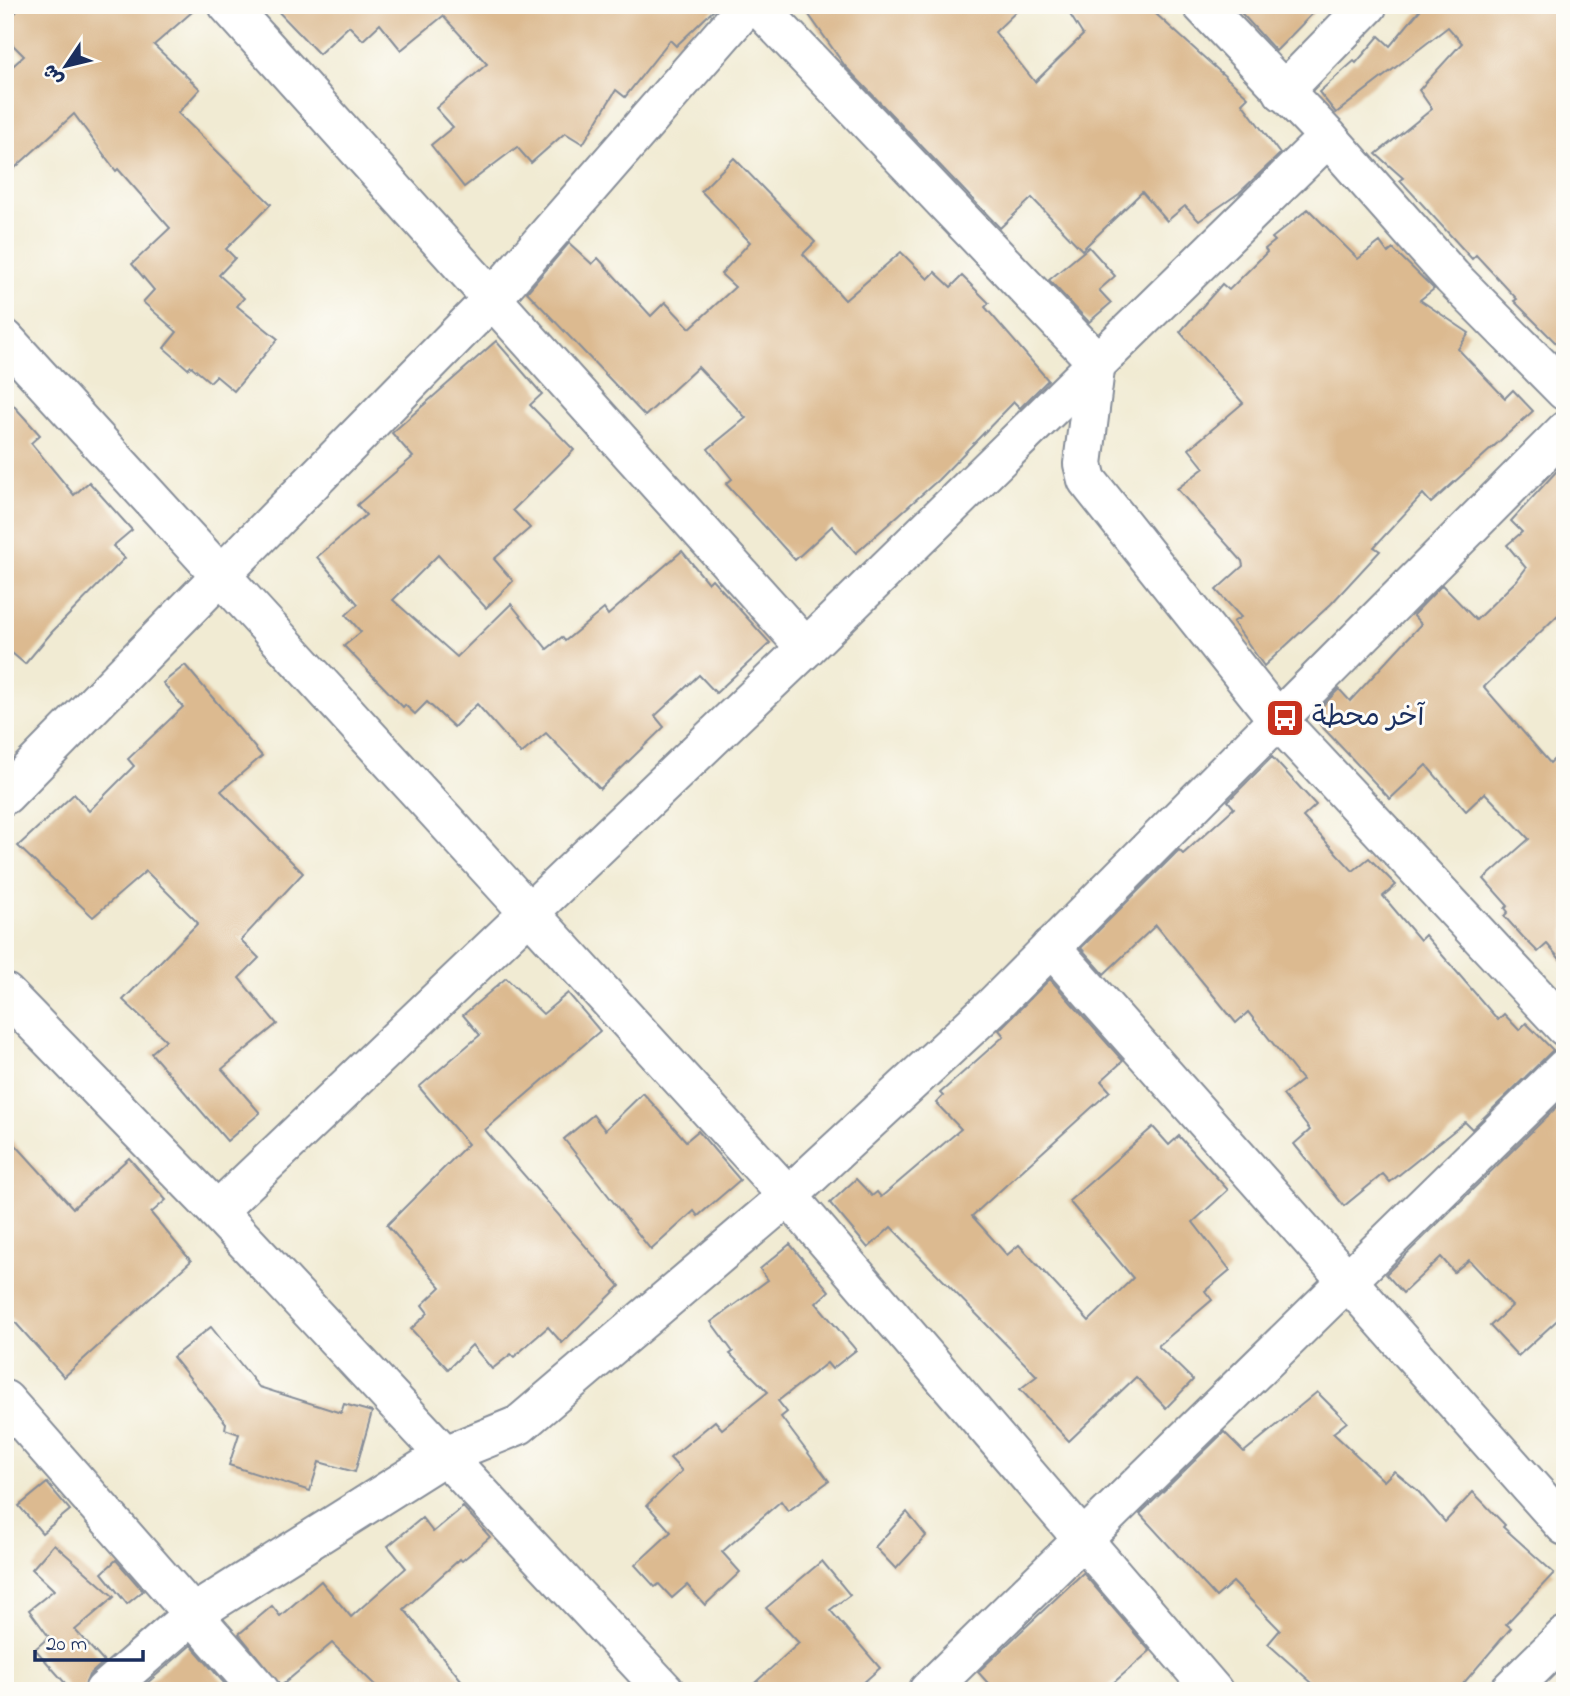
<svg xmlns="http://www.w3.org/2000/svg" width="1570" height="1696" viewBox="0 0 1570 1696" font-family="'Indie Flower','Playpen Sans Arabic',sans-serif">
<style>
.building{fill:#dcba90}
.lines{fill:none;stroke-linecap:round;stroke-linejoin:round}
.street-casing{stroke:#868d98;stroke-width:42}
.street{stroke:#fff;stroke-width:38}
.labels{text-anchor:middle;dominant-baseline:central;stroke-width:6;stroke-linejoin:round;paint-order:stroke}
.poi-label{font-size:28px;fill:#1b2f5e;stroke:#fdfcf7;text-anchor:start}
</style>
<rect width="100%" height="100%" fill="#fdfcf7"/>
<filter id="ink" filterUnits="userSpaceOnUse"><feTurbulence type="fractalNoise" baseFrequency=".0143" numOctaves="2"/><feDisplacementMap in="SourceGraphic" scale="14" xChannelSelector="R" yChannelSelector="G"/><feConvolveMatrix kernelMatrix="1 2 1 2 8 2 1 2 1" color-interpolation-filters="sRGB"/></filter>
<filter id="wash" filterUnits="userSpaceOnUse"><feTurbulence type="fractalNoise" baseFrequency=".00686" numOctaves="4" result="noise"/><feDisplacementMap in="SourceGraphic" scale="28" xChannelSelector="R" yChannelSelector="G"/><feGaussianBlur stdDeviation="1.57" result="paint"/><feColorMatrix in="noise" values="0 0 0 0 0 0 0 0 0 0 0 0 0 0 0 0 0 1.4 0 .05"/><feComposite in="paint" operator="in"/></filter>
<g filter="url(#wash)">
<rect width="100%" height="100%" fill="#f1ebd3"/>
<g id="blocks">
<g class="building">
<polygon points="23,5 200,5 154,45 200,89 178,113 271,204 226,249 235,258 219,275 244,298 237,306 278,339 234,391 216,376 210,382 191,366 188,369 164,348 177,332 143,302 154,290 132,264 170,228 118,169 116,171 74,114 5,177 5,73 24,56 5,37 5,23"/>
<polygon points="272,5 719,5 676,46 670,40 625,97 616,90 583,144 565,133 531,163 517,147 464,187 431,145 453,127 436,108 487,64 443,16 401,50 380,24 363,40 349,26 319,54"/>
<polygon points="802,5 1023,5 995,32 1035,82 1083,35 1064,5 1146,5 1248,97 1242,103 1280,154 1239,193 1199,221 1185,206 1167,221 1142,192 1082,250 1032,198 1000,228 845,66"/>
<polygon points="1234,5 1321,5 1276,51"/>
<polygon points="1424,5 1565,5 1565,352 1514,301 1517,299 1476,255 1472,259 1400,180 1403,178 1376,154 1432,109 1419,90 1462,43 1448,27 1336,113 1319,92 1354,61 1356,63 1379,36 1390,46"/>
<polygon points="734,158 815,242 803,254 845,300 901,252 928,279 935,272 951,287 962,276 989,303 985,307 1048,380 1020,408 1014,402 938,480 856,553 832,526 795,560 726,484 732,479 708,449 746,418 698,367 645,416 527,292 569,243 592,264 598,258 651,316 665,302 690,328 735,287 721,274 750,242 701,191"/>
<polygon points="1308,209 1358,259 1380,242 1388,253 1393,249 1434,289 1420,300 1469,333 1458,349 1505,398 1513,390 1533,411 1431,503 1423,494 1374,547 1380,551 1331,604 1264,666 1233,622 1241,617 1216,590 1243,566 1242,561 1177,489 1204,468 1189,449 1243,403 1180,332 1222,284 1229,290 1267,252 1265,249 1275,241 1272,238"/>
<polygon points="1089,247 1115,276 1099,290 1111,303 1089,322 1049,280"/>
<polygon points="496,341 542,394 530,405 574,450 513,510 530,528 494,559 513,581 486,608 438,555 393,600 457,657 511,604 547,649 562,637 565,641 604,609 608,615 682,551 708,583 712,579 770,643 716,693 699,675 655,716 664,727 600,789 546,733 521,754 477,704 454,727 427,702 415,714 405,705 403,707 344,646 361,632 346,615 358,604 317,557 366,515 357,505 413,457 392,433"/>
<polygon points="5,396 40,435 31,443 74,495 89,482 132,530 113,546 125,558 52,632 25,664 5,647"/>
<polygon points="1565,462 1565,608 1484,687 1550,763 1565,749 1565,965 1547,944 1538,952 1523,937 1504,916 1508,912 1505,908 1508,906 1484,879 1529,839 1485,793 1466,811 1426,765 1390,799 1312,716 1339,689 1350,701 1421,624 1413,615 1442,585 1476,620 1517,580 1526,568 1507,545 1522,532 1511,521"/>
<polygon points="185,665 262,756 221,791 303,873 241,940 259,958 239,978 277,1024 222,1069 260,1113 227,1141 151,1053 166,1040 123,1000 198,923 146,871 93,917 18,846 74,794 89,811 134,766 128,759 183,707 163,683"/>
<polygon points="1272,757 1316,805 1303,817 1353,871 1369,858 1396,885 1383,896 1420,940 1425,935 1498,1020 1504,1014 1519,1030 1526,1023 1553,1050 1472,1129 1465,1122 1390,1182 1383,1174 1344,1206 1294,1144 1310,1130 1283,1095 1302,1080 1248,1012 1236,1023 1156,925 1104,974 1081,948 1179,850 1183,854 1234,808 1228,801"/>
<polygon points="506,978 543,1014 568,993 600,1031 485,1130 620,1286 562,1343 548,1327 514,1357 511,1354 492,1369 472,1345 448,1369 411,1329 428,1313 422,1305 441,1287 387,1225 468,1144 419,1087 480,1035 463,1015"/>
<polygon points="1050,979 1123,1061 1101,1081 1110,1091 972,1216 1007,1255 1019,1245 1089,1321 1133,1278 1069,1201 1153,1127 1169,1145 1179,1136 1228,1190 1193,1222 1230,1270 1205,1291 1212,1300 1158,1346 1193,1380 1166,1408 1136,1377 1069,1441 1020,1389 1037,1376 891,1227 868,1248 830,1203 856,1179 872,1196 877,1192 881,1197 961,1129 936,1103 943,1096 940,1093 1004,1036 999,1030"/>
<polygon points="643,1093 686,1141 698,1131 740,1180 698,1216 694,1211 651,1250 564,1139 593,1115 605,1130"/>
<polygon points="1565,1099 1565,1313 1518,1356 1490,1326 1512,1306 1469,1260 1454,1272 1441,1257 1403,1293 1386,1274"/>
<polygon points="5,1133 73,1208 129,1158 166,1200 151,1213 191,1261 64,1377 5,1311"/>
<polygon points="790,1244 829,1291 816,1303 856,1350 832,1369 827,1363 778,1401 787,1412 781,1417 829,1481 788,1511 781,1501 722,1552 740,1572 705,1605 687,1585 672,1598 659,1584 655,1587 635,1565 671,1532 647,1505 682,1471 670,1458 715,1421 722,1429 768,1392 730,1354 733,1352 711,1322 768,1280 760,1269"/>
<polygon points="211,1327 259,1387 341,1413 344,1404 372,1412 355,1472 319,1462 310,1491 229,1465 239,1434 225,1429 226,1423 173,1357"/>
<polygon points="1317,1392 1347,1422 1333,1433 1384,1481 1394,1471 1417,1490 1445,1522 1473,1492 1505,1525 1503,1527 1554,1573 1506,1624 1511,1628 1457,1691 1321,1691 1268,1644 1280,1630 1233,1582 1216,1597 1140,1514 1224,1432 1244,1452"/>
<polygon points="47,1483 70,1510 42,1533 19,1506"/>
<polygon points="463,1507 490,1537 462,1561 460,1559 404,1609 470,1691 381,1691 332,1643 281,1686 239,1634 272,1606 280,1616 321,1581 351,1617 406,1568 388,1546 422,1518 433,1532"/>
<polygon points="907,1512 926,1536 896,1569 875,1547"/>
<polygon points="54,1544 114,1597 75,1630 104,1662 89,1675 83,1691 72,1691 35,1649 49,1637 29,1610 54,1590 32,1569"/>
<polygon points="116,1560 143,1591 127,1604 102,1573"/>
<polygon points="822,1561 850,1595 830,1610 880,1668 854,1691 746,1691 799,1643 766,1608"/>
<polygon points="1083,1573 1150,1651 1104,1691 995,1691 978,1672"/>
<polygon points="191,1645 231,1691 138,1691"/>
</g>
</g>
</g>
<g filter="url(#ink)">
<use href="#blocks" fill-opacity="0" stroke="#868d98" stroke-width="2"/>
<g class="lines">
<defs>
<g id="street">
<polyline points="228,5 806,648"/>
<polyline points="757,5 1096,361 1083,464 1087,480 1278,720 1565,1027"/>
<polyline points="1202,5 1328,137 1452,277 1565,391"/>
<polyline points="1283,92 1368,5"/>
<polyline points="5,339 788,1196 1213,1691"/>
<polyline points="5,795 491,300 748,5"/>
<polyline points="1051,947 1565,1526"/>
<polyline points="5,993 217,1211 665,1691"/>
<polyline points="217,1211 806,648 1328,137"/>
<polyline points="5,1400 260,1691"/>
<polyline points="104,1691 193,1614 445,1455 519,1425 788,1196 992,1007 1565,431"/>
<polyline points="928,1691 1565,1068"/>
<polyline points="1509,1691 1565,1636"/>
</g>
</defs>
<use href="#street" class="street-casing"/>
<use href="#street" class="street"/>
</g>
</g>
<defs>
<symbol id="bus-square" viewBox="-11 -11 22 22"><rect x="-9" y="-9" width="18" height="18" rx="4" fill="#c8321e" stroke="#fdfcf7"/><path d="M-5-6H5V4H4V6H2V4H-2V6H-4V4H-5ZM-3.5-4V0h7V-4ZM-3.5 1.2v1.5H-2V1.2ZM2 1.2v1.5H3.5V1.2Z" fill="#fff"/></symbol>
</defs>
<g fill-rule="evenodd">
<use href="#bus-square" x="1263" y="696" width="44" height="44"/>
</g>
<g class="labels">
<g class="poi-label">
<text x="1312" y="718">آخر محطة</text>
</g>
</g>
<rect width="1570" height="1696" fill="none" stroke="#fdfcf7" stroke-width="28"/>
<g transform="translate(66 66) rotate(235)" stroke="#fdfcf7" stroke-width="5" paint-order="stroke">
<path d="M0-5L12 26L0 18L-12 26Z" fill="#1b2f5e"/>
<text y="-10" font-size="19" font-weight="bold" text-anchor="middle" fill="#1b2f5e">ش</text>
</g>
<path d="M35 1650v10h108v-10" fill="none" stroke="#1b2f5e" stroke-width="3.5"/>
<text x="46" y="1650" font-size="21" fill="#1b2f5e" stroke="#fdfcf7" stroke-width="5" paint-order="stroke">20 m</text>
</svg>
